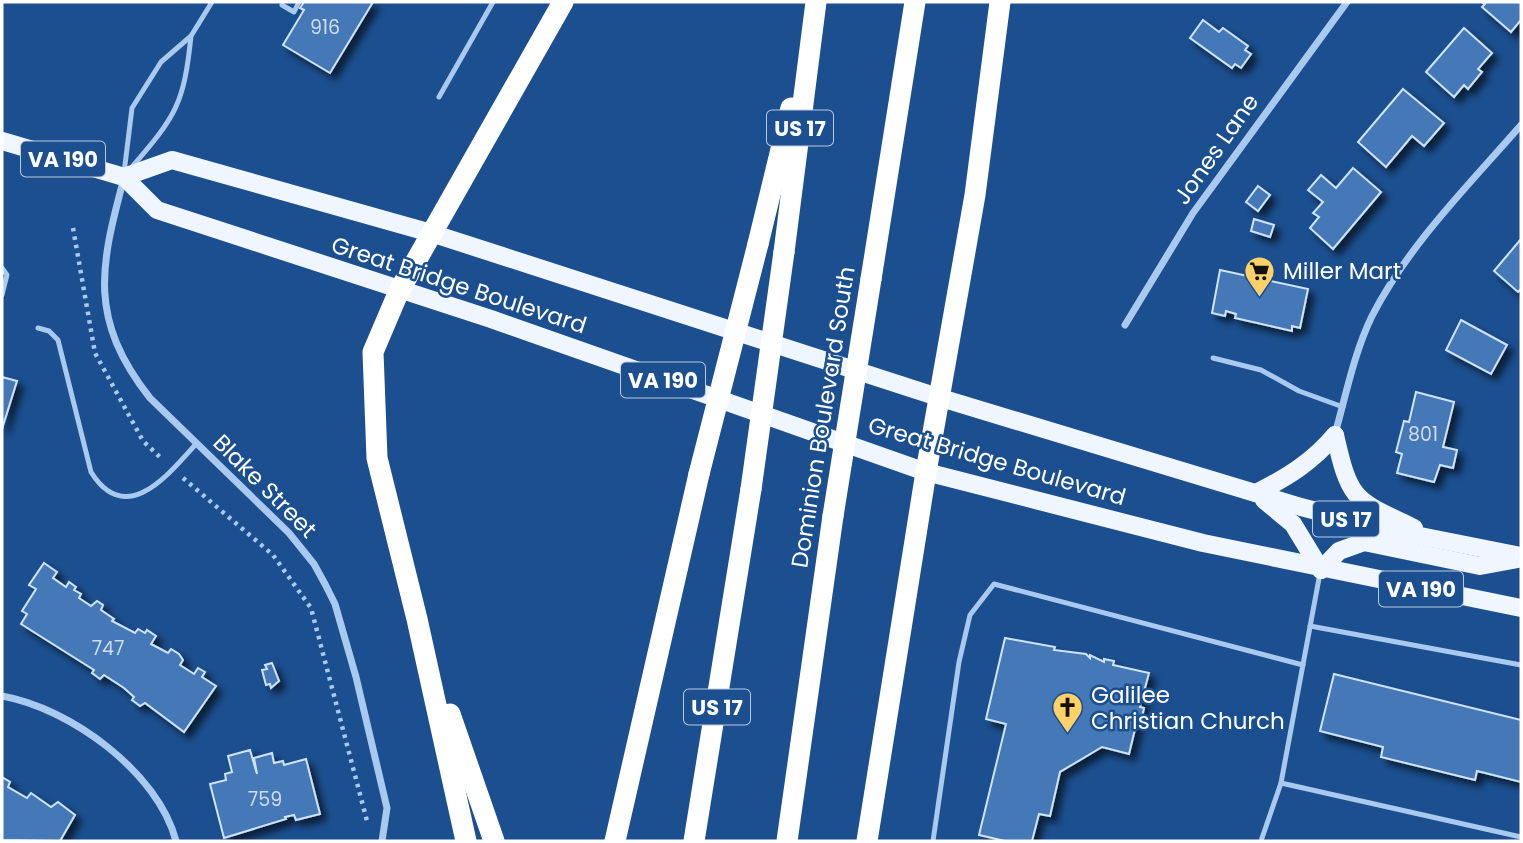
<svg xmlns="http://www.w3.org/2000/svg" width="1523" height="843" viewBox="0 0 1523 843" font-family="Poppins,sans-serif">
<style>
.building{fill:#4478b7;stroke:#cfe3fa;stroke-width:2;filter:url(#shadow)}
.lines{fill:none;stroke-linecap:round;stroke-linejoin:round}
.path{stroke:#a9c9ee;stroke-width:4.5;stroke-dasharray:3.5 5;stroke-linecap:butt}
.service{stroke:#a9c9ee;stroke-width:5}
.minor{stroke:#a9c9ee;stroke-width:7}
.primary{stroke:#f0f6ff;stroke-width:18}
.motorway{stroke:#fff;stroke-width:21}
.motorway-bridge{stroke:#fff;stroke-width:21}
.labels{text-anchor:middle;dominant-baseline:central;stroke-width:5;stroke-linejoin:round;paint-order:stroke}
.number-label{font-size:19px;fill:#d0dded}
.shield{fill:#1b4f8f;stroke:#bbcadd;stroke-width:2}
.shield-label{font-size:21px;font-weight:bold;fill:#fff}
.street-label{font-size:23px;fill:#fff;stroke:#1b4f8f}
.poi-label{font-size:23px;fill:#fff;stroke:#1b4f8f;text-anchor:start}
</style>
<defs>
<filter id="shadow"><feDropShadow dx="6" dy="6" stdDeviation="3.5" flood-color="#0009"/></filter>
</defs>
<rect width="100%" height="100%" fill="#1b4f8f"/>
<g class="building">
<polygon points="304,2 373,2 330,73 283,45 304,10 300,8"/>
<polygon points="1482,2 1521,2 1521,20 1511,32 1482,7 1485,4"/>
<polygon points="1203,20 1219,32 1223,28 1248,46 1245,50 1251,54 1241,68 1235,64 1232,68 1190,38"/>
<polygon points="1464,28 1492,53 1478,69 1482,72 1468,89 1464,85 1454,97 1426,72"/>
<polygon points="1403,89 1444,123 1424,146 1412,136 1386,167 1358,142"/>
<polygon points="1353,168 1381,192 1333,249 1310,228 1319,217 1313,213 1323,202 1308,190 1321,175 1336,188"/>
<polygon points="1258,186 1270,195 1258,211 1246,202"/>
<polygon points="1254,219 1274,225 1270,237 1251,231"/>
<polygon points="1521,239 1521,289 1518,292 1494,271"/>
<polygon points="1220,270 1308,289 1300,328 1292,326 1292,331 1235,318 1236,314 1226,311 1225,316 1212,313"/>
<polygon points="1461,320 1507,345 1491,374 1446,350"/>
<polygon points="2,377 17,381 2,429"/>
<polygon points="1416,392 1454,402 1443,447 1457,450 1453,468 1440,465 1434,482 1397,473 1402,454 1396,452 1404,421 1409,422"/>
<polygon points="44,563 57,572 53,578 66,587 69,582 76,587 74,590 81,594 79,598 91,606 97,601 103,605 101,610 114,619 112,621 135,633 138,629 145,633 147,630 156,636 151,644 168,653 171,649 179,654 183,660 180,665 194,674 198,668 205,672 202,677 216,686 184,732 145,703 140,706 132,700 134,697 124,688 104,675 100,679 92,673 94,670 21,624 27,614 22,611 36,589 29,585"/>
<polygon points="1005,638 1055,647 1054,650 1086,654 1090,658 1090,655 1104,662 1104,659 1114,661 1113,665 1149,673 1140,707 1144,708 1142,718 1138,717 1129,754 1102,747 1060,772 1050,816 1039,814 1032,841 1005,841 979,835 1006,724 986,719"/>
<polygon points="272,663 279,681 271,688 270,684 266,685 262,670 267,669 265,665"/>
<polygon points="1334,674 1521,720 1521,782 1477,771 1475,780 1381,757 1383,747 1320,731"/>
<polygon points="250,750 257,774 254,758 272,753 274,763 283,761 284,765 306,759 320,814 296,820 294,815 285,817 286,819 224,838 210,784 226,780 225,774 232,772 228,756"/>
<polygon points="2,777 10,782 8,787 27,798 31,793 51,807 58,802 75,815 60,841 2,840"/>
</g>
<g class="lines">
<g class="path">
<polyline points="73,228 95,353 143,441 163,460"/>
<polyline points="183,478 273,555 311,608 367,821"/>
</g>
<g class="service">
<polyline points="282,5 294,12 299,2"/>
<polyline points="439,97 493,2"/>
<path d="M132,167C176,116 184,104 191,36"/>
<polyline points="124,173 132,108 161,62 191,36 212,2"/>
<polyline points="2,268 7,275 2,295"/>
<path d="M38,328L49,331L58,340L91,472C126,528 168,475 196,444"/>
<polyline points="1213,358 1261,370 1299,391 1343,407"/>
<polyline points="1310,626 1521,665"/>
<polyline points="1281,783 1320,573"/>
<polyline points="933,841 959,662 970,615 994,584 1303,665"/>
<polyline points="1261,841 1281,783 1521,837"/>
</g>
<g class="minor">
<path d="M124,178C100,267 88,319 150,398L289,533L314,564L325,584L335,604L356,677L387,808L382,841"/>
<polyline points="1125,325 1193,213 1347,2"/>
<path d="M1335,434C1346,395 1354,353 1372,316C1409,244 1469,185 1521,125"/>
<path d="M2,696C70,708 158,772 176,841"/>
</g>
<g class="primary">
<polyline points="2,141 124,177 157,210 491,319 926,472 1203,543 1521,608"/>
<polyline points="124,177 172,160 431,233 941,398 1301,507 1390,530 1521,556"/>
<path d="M1335,435C1350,502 1354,499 1414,528"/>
<path d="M1256,493C1288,477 1312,462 1335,435"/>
<polyline points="1264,500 1293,524 1321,570"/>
<polyline points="1321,570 1339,551 1364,542 1480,566 1518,559"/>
</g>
<g class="motorway">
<polyline points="758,244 791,108"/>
<polyline points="784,252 816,2"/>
<polyline points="871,279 915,2"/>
<polyline points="450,714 494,841"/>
<polyline points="466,841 417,619 377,458 373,352 399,291 563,2"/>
<polyline points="615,841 699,474"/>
<polyline points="694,841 751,489"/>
<polyline points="787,841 833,516"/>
<polyline points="867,841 926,472 975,195 1000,2"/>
</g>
<g class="motorway-bridge">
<polyline points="699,474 758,244"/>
<polyline points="751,489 784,252"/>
<polyline points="833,516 871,279"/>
</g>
</g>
<defs>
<symbol id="supermarket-pin" viewBox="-11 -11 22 30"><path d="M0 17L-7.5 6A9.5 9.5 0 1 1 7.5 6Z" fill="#ffd166" stroke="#1b4f8f"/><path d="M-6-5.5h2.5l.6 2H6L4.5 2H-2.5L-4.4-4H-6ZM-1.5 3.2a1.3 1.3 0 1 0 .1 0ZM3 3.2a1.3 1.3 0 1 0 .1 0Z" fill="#111"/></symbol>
<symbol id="church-pin" viewBox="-11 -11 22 30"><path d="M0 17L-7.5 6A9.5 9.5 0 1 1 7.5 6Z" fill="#ffd166" stroke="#1b4f8f"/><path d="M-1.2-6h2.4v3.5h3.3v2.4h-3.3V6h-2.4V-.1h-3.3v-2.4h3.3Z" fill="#111"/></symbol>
</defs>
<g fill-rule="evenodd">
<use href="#supermarket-pin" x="1242" y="254" width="35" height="47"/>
<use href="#church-pin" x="1050" y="690" width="35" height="47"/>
</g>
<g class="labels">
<g class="number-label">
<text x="325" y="27">916</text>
<text x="1423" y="434">801</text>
<text x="108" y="648">747</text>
<text x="265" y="799">759</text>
</g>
<g class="shield">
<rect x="767" y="110.5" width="66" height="35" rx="5"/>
<rect x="21" y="141.5" width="84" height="35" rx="5"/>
<rect x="621" y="362.5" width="84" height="35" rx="5"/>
<rect x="1313" y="501.5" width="66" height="35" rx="5"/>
<rect x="1379" y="571.5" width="84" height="35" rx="5"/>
<rect x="684" y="689.5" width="66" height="35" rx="5"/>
</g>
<g class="shield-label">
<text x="800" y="128">US 17</text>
<text x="63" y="159">VA 190</text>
<text x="663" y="380">VA 190</text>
<text x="1346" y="519">US 17</text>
<text x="1421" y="589">VA 190</text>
<text x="717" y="707">US 17</text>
</g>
<g class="street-label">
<text transform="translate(1216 149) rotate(-55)">Jones Lane</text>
<text transform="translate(459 285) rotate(18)">Great Bridge Boulevard</text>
<text transform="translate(823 417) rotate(-81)">Dominion Boulevard South</text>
<text transform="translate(997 461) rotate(16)">Great Bridge Boulevard</text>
<text transform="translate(265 486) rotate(45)">Blake Street</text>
</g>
<g class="poi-label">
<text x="1283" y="271">Miller Mart</text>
<text x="1091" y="695">Galilee<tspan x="1091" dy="26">Christian Church</tspan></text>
</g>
</g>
<rect width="1523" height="843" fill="none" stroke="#ffffff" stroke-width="7"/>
</svg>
